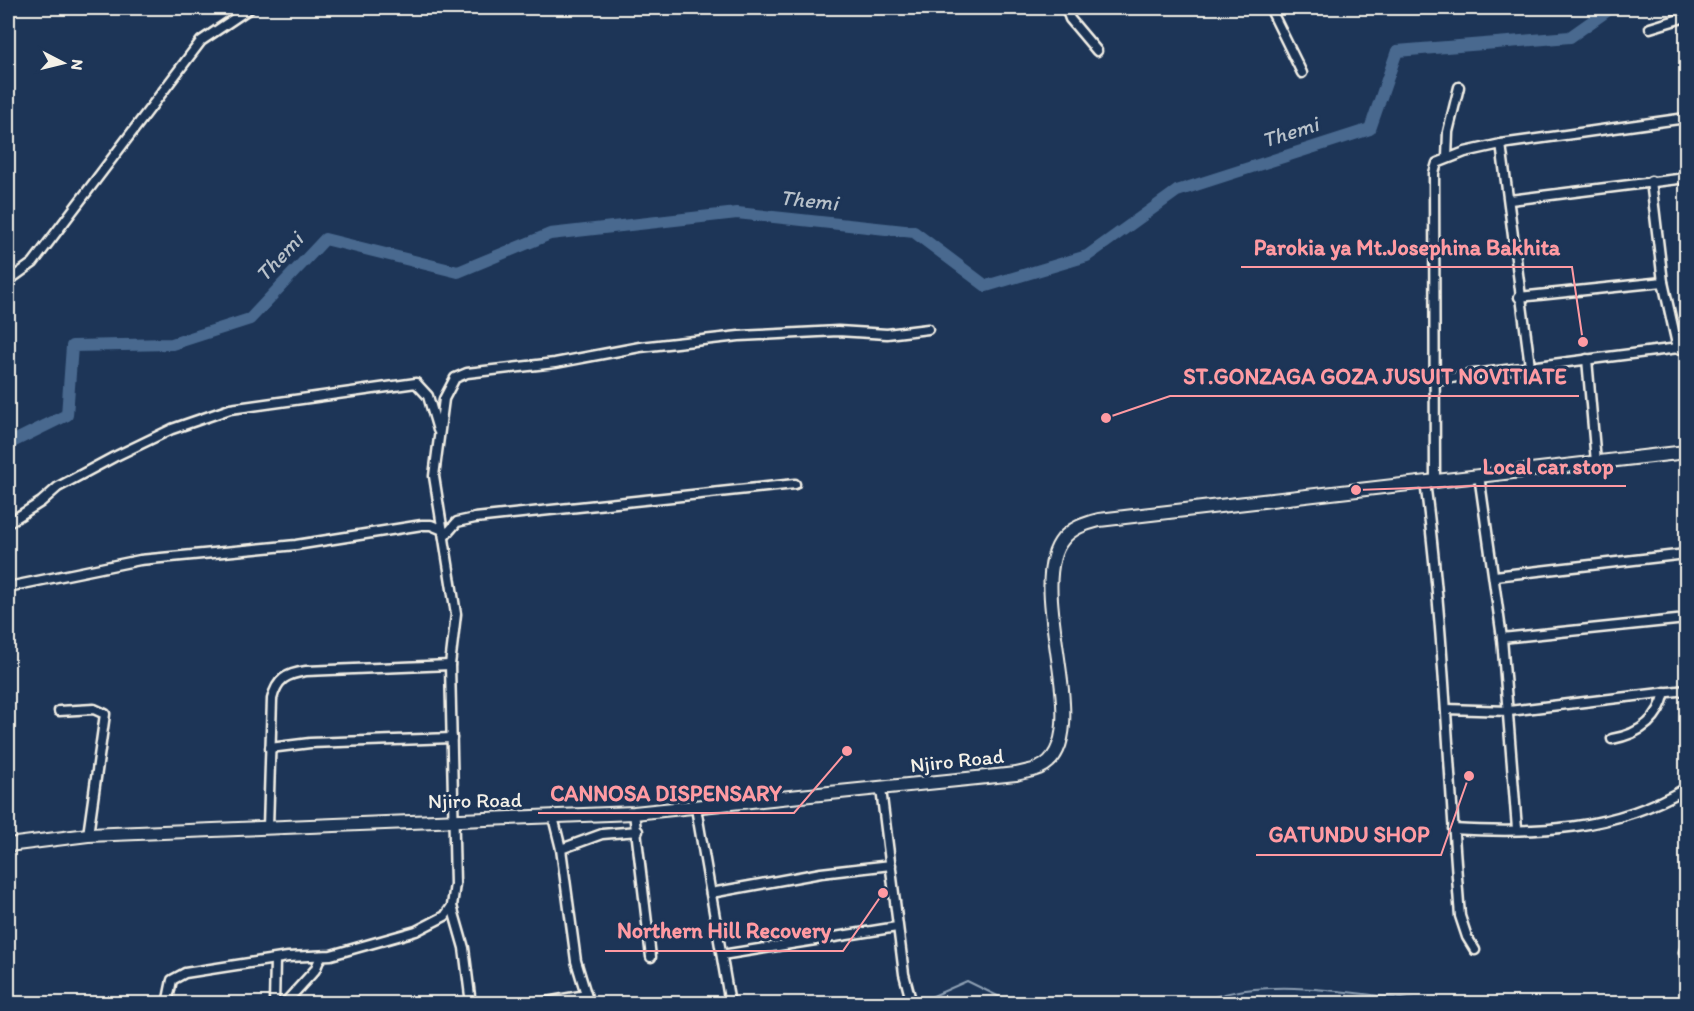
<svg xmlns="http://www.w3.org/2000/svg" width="1694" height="1011" viewBox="0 0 1694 1011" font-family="Itim,sans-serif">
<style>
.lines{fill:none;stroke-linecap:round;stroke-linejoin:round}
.stream{stroke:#8d9fb3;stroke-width:2}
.river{stroke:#49698f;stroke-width:12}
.street-casing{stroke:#f4f1e8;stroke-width:13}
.secondary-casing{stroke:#f4f1e8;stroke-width:16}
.street{stroke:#1d3557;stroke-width:8}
.secondary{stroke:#1d3557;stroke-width:12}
.labels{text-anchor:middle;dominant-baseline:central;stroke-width:6;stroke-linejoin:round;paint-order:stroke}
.street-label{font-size:21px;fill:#f4f1e8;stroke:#1d3557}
.water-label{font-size:22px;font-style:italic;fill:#b8c1c9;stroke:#1d3557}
.leader{fill:none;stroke:#ff9aa2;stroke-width:2}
.callout-dot{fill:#ff9aa2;stroke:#1d3557;stroke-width:2}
.callout-label{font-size:22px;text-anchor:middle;font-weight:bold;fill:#ff9aa2;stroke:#1d3557;stroke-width:6;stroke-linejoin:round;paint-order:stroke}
</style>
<rect width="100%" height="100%" fill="#1d3557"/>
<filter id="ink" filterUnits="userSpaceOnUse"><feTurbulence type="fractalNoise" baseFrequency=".0167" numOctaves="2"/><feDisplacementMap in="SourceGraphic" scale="12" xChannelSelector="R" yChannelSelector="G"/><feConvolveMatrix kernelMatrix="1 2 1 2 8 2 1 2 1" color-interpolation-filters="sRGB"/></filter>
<g filter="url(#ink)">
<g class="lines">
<g class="stream">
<polyline points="928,1004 931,997 967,981 1014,1004"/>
<path d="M1198,1004C1259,972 1371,996 1438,1004"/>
<polyline points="1652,1004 1686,993"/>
</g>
<polyline class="river" points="8,444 67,415 72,346 172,344 250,319 325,239 458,272 550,234 737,213 914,232 986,286 1087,256 1177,191 1370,129 1397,51 1570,37 1611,8"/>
<defs>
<g id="street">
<polyline points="1066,8 1070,19 1097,51"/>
<polyline points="1270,8 1302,73"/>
<polyline points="1650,28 1686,17"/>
<polyline points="1501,144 1530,366"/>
<polyline points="1447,158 1448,132 1459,87"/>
<polyline points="1651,181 1663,282 1678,349"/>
<polyline points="1510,200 1686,178"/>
<polyline points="8,281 33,263 201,41 250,8"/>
<polyline points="1519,297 1663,282"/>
<polyline points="1587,359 1596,462"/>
<polyline points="1433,382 1466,375 1686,347"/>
<polyline points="1479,475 1502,638 1517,829"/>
<polyline points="1435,480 1434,173 1437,163 1465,152 1501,144 1686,118"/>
<path d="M1425,482C1444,626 1448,771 1460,916L1467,937L1475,950"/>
<polyline points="8,523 41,502 58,487 114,457 172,429 230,409 416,383 428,396 438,430"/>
<polyline points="444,537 457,522 475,518 795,484"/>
<polyline points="1495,576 1686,554"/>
<polyline points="8,587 140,560 296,545 422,525 431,525 443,530"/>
<polyline points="1502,638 1686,619"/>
<polyline points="1446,709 1509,711 1686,690"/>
<polyline points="59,711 94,709 105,714 88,835"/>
<path d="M1612,739C1640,734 1659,720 1665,692"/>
<polyline points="270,748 310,743 452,738"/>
<polyline points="881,789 904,974 912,1004"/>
<polyline points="696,808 730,1004"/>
<polyline points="634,813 651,957"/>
<polyline points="553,817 561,849 576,961 589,1004"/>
<path d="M268,827L272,699C277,679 286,674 306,671L450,665"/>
<path d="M1453,829C1534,834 1615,831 1686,788"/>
<polyline points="561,849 602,834 638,831"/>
<polyline points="711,893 821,873 891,865"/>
<polyline points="452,906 464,948 471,1004"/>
<polyline points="1686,947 1684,952 1686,958"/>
<polyline points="722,955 897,927"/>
<polyline points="167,1004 172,980 185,973 288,957 331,955 416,931 445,916 452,906 455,884 450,665 456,614 434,476 444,399 455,378 467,373 555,363 640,347 739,336 838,331 887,334 928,329"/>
<polyline points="274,1004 275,960"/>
<polyline points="284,1004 315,970 321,956"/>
<polyline points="535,1004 586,995"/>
</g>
<path id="secondary" d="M8,845L88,835L634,813L1016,774C1023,772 1032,771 1039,768C1100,742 1022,587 1063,539C1072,528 1084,524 1099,520L1686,452"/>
</defs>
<use href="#street" class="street-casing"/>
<use href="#secondary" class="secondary-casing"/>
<use href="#street" class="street"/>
<use href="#secondary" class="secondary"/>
</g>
</g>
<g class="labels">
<g class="street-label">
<text transform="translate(957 760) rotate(-6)">Njiro Road</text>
<text transform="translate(475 800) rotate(-1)">Njiro Road</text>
</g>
<g class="water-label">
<text transform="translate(1290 132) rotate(-18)">Themi</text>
<text transform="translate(809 200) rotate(6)">Themi</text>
<text transform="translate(279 257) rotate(-47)">Themi</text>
</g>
</g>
<path class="leader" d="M1583 342L1572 267H1241M1106 418L1170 396H1579M1356 490L1471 486H1626M847 751L794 813H538M1469 776L1441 855H1256M883 893L843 951H605"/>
<g class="callout-dot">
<circle cx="1583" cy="342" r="6"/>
<circle cx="1106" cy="418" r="6"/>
<circle cx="1356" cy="490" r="6"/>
<circle cx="847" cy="751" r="6"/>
<circle cx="1469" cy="776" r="6"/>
<circle cx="883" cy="893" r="6"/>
</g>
<g class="callout-label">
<text x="1407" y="255">Parokia ya Mt.Josephina Bakhita</text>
<text x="1375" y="384">ST.GONZAGA GOZA JUSUIT NOVITIATE</text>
<text x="1548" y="474">Local car stop</text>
<text x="666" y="801">CANNOSA DISPENSARY</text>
<text x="1349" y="842">GATUNDU SHOP</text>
<text x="724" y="938">Northern Hill Recovery</text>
</g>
<rect width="1694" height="1011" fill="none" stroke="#1d3557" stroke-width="30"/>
<rect x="15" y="15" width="1664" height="981" fill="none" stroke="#f4f1e8" stroke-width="2" filter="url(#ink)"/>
<g transform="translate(63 63) rotate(97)" stroke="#1d3557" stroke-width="4.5" paint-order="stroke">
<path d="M0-4.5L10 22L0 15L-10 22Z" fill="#f4f1e8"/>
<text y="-9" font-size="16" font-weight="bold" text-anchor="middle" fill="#f4f1e8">N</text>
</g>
</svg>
